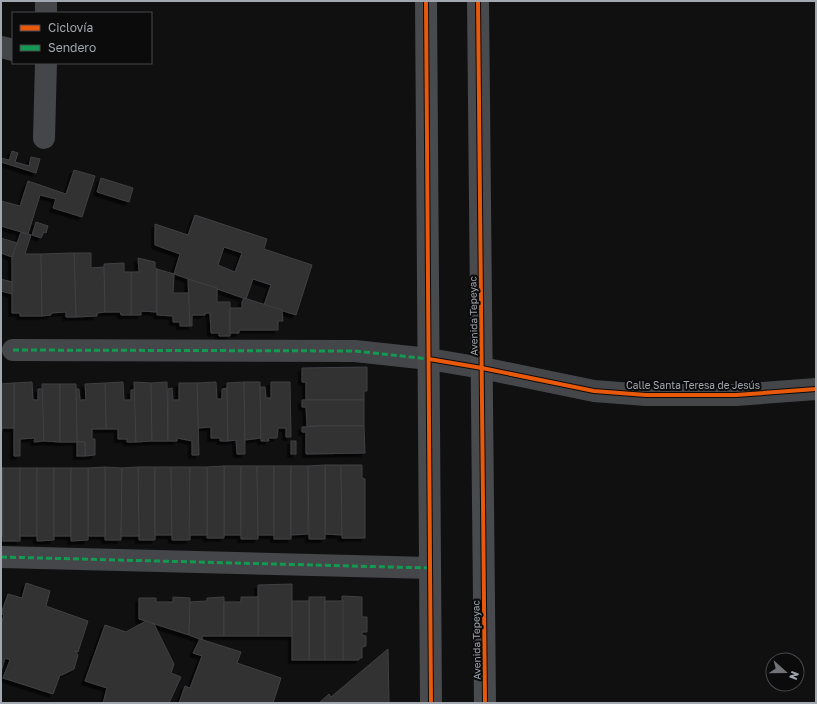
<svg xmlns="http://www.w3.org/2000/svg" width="817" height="704" viewBox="0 0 817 704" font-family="'Golos Text',sans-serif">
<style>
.building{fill:#313133;stroke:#404144;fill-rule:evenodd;filter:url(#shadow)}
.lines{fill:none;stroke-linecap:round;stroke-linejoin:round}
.street{stroke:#454649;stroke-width:22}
.secondary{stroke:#494a4d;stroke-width:22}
.quiet{stroke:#139951;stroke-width:3;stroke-dasharray:6 3;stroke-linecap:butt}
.cycleway-casing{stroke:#0b0b0c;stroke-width:6}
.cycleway{stroke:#e8590c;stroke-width:4}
.labels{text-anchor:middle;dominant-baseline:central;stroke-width:4;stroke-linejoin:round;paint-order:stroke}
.street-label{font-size:10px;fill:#a3a7b0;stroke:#0b0b0c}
</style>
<defs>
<filter id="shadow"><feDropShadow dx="-3.5" dy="3.5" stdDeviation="0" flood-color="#0009"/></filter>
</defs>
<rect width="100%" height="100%" fill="#101011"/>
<g class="building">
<polygon points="12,151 18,153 15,162 29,166 31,157 40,159 36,173 1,162 1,158 9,160"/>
<polygon points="74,170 95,176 82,217 53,208 56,199 40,195 28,234 1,226 1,201 20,206 28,181 66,194"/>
<polygon points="101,178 133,188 129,202 97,192"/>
<path d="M195,215L267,239L264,249L312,265L296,315L264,305L271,285L253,279L246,299L174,274L180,254L155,245V224L188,235ZM224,247L242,253L235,272L218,265Z"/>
<polygon points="36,222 48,226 46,233 44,232 41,238 32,235"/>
<polygon points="21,232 31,235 25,254 41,254 42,316 20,316 20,313 12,313 12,257"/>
<polygon points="1,238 17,243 12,257 1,253"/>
<polygon points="74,253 91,253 91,268 104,267 105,312 97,313 97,316 76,317"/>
<polygon points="74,253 76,317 66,317 66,312 51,313 51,315 42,316 41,254"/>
<polygon points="138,258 155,262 155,268 157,269 157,312 141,311 141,315 131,315 131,272 139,272"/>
<polygon points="124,263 124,272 131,272 131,315 121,315 120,312 105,312 104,264"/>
<polygon points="157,269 174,274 173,293 189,293 190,326 180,326 180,322 173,322 173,316 157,315"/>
<polygon points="1,279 12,282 12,294 1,291"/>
<polygon points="188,279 217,288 217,302 230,302 230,336 219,336 219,333 211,333 210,313 205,313 205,315 192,315 192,326 190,326"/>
<polygon points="244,298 282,310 283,321 278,321 278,330 239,330 239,333 230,333 230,308 242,308 242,302"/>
<polygon points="367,367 367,391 364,391 364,400 306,400 306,382 302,382 302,368"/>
<polygon points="32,382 33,400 38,400 38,389 43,389 44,441 34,442 35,438 20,439 20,456 14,456 14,383"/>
<polygon points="123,382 124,400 131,400 131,390 135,390 136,442 127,442 127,439 118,439 118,429 106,429 105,383"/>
<polygon points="134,382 151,383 152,441 136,442"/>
<polygon points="167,382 168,441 152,441 151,383"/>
<polygon points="216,382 217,399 222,399 222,389 227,388 228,441 220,441 220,438 211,438 211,427 198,428 197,383"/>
<polygon points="244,382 245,454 237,454 236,440 228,441 227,383"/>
<polygon points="244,382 260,382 261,438 245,440"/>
<polygon points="271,382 290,382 291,437 286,437 286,428 278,428 277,438 268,438 269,441 261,441 260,387 265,387 266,398 271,398"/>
<polygon points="14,383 14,428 2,428 1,440 1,384"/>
<polygon points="105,383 106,429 92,429 92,439 95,439 95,455 85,456 85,442 77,442 76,389 79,389 80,400 86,400 85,384"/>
<polygon points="179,383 197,383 199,455 192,455 192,441 177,438 177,441 168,441 168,389 172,388 173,400 179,400"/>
<polygon points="42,384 60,384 60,442 44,441"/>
<polygon points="60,384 76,384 77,442 60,442"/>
<polygon points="302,400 364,400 364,426 307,426 306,407 302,407"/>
<polygon points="322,426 364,426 365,453 306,454 306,432 302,432 302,427"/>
<rect x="291" y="441" width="5" height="13"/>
<rect x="77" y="442" width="8" height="14"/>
<polygon points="325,465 341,465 342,535 325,534"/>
<polygon points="325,465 325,539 309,539 308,466"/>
<polygon points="341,465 362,465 362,478 365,479 365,538 342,538"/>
<rect x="224" y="466" width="17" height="69"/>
<polygon points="224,466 224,538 207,538 207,467"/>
<polygon points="241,466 257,466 258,539 241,539"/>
<polygon points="257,466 274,466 274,535 258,535"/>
<rect x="274" y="466" width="17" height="73"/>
<polygon points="291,466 308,466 308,534 291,535"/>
<polygon points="105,467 122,468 121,540 105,540"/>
<polygon points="105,467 105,536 88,536 88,468"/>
<polygon points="138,467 155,467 155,540 139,540"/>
<polygon points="138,467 139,536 121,536 122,468"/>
<polygon points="155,467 171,467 172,535 155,535"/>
<polygon points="171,467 190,467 190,540 172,540"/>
<polygon points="190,467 207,467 207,535 189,535"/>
<rect x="1" y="468" width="2" height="68"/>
<rect x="3" y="468" width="17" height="73"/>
<rect x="20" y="468" width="17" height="68"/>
<polygon points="37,468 54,468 54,540 37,541"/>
<rect x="54" y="468" width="17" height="68"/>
<polygon points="71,468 88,468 88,540 71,541"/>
<polygon points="26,583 50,591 46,606 88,621 78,652 75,651 78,655 74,669 62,675 60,675 53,694 3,678 10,660 5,658 1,672 1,625 4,615 1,614 8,594 22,598"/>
<polygon points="292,584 292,636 258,636 258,585"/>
<polygon points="342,596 362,597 362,617 367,617 367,632 362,632 362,635 366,636 366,646 362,647 362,658 359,658 359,660 343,660"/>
<polygon points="173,597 190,598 189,635 139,619 139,598 156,598 156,602 173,602"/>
<polygon points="224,597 224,636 202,636 202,640 189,635 190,602 207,601 207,598"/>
<polygon points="241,597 258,597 258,636 224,636 224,602 241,602"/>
<rect x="309" y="597" width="16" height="63"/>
<rect x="292" y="601" width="17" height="59"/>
<rect x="325" y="601" width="18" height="59"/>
<polygon points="146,621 154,624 174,664 171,673 181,677 169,703 103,703 107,688 85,681 105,625 126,632"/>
<polygon points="200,639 241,652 237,663 281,678 273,703 179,703 185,686 190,688 202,656 193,653"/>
<polygon points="388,649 389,703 319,703 329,694 331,697"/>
</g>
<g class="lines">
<g class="street">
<polyline points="46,1 46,13"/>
<polyline points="1,47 13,50"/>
<polyline points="44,138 46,63"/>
<polyline points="13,350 355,351 429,359 482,368 594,391 646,395 736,395 816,389"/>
<polyline points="1,557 430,568"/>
</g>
<g class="secondary">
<polyline points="426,1 431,703"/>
<polyline points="478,1 485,703"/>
</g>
<g class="quiet">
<polyline points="13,350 355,351 429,359"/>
<polyline points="1,557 430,568"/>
</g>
<defs>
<g id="cycleway">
<polyline points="426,1 431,703"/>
<polyline points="478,1 485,703"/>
<polyline points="429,359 482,368 594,391 646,395 736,395 816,389"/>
</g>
</defs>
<use href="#cycleway" class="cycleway-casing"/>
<use href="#cycleway" class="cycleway"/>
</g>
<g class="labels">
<g class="street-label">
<text transform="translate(473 316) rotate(-91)">Avenida Tepeyac</text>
<text x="693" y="385">Calle Santa Teresa de Jesús</text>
<text transform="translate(476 640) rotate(-91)">Avenida Tepeyac</text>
</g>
</g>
<rect width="817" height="704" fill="none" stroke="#a3a7b0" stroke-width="4"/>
<rect x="12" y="12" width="140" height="52" fill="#0b0b0c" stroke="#48494e"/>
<rect x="20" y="25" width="20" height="6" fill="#e8590c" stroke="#48494e"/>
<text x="48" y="32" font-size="12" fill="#a3a7b0">Ciclovía</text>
<rect x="20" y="45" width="20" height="6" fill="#139951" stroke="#48494e"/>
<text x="48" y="52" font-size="12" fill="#a3a7b0">Sendero</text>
<g transform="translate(785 672) rotate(111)"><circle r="19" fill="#0b0b0c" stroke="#48494e"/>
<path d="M0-3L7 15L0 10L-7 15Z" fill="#707278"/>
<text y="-6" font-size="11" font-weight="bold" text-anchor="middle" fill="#a3a7b0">N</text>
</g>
</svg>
